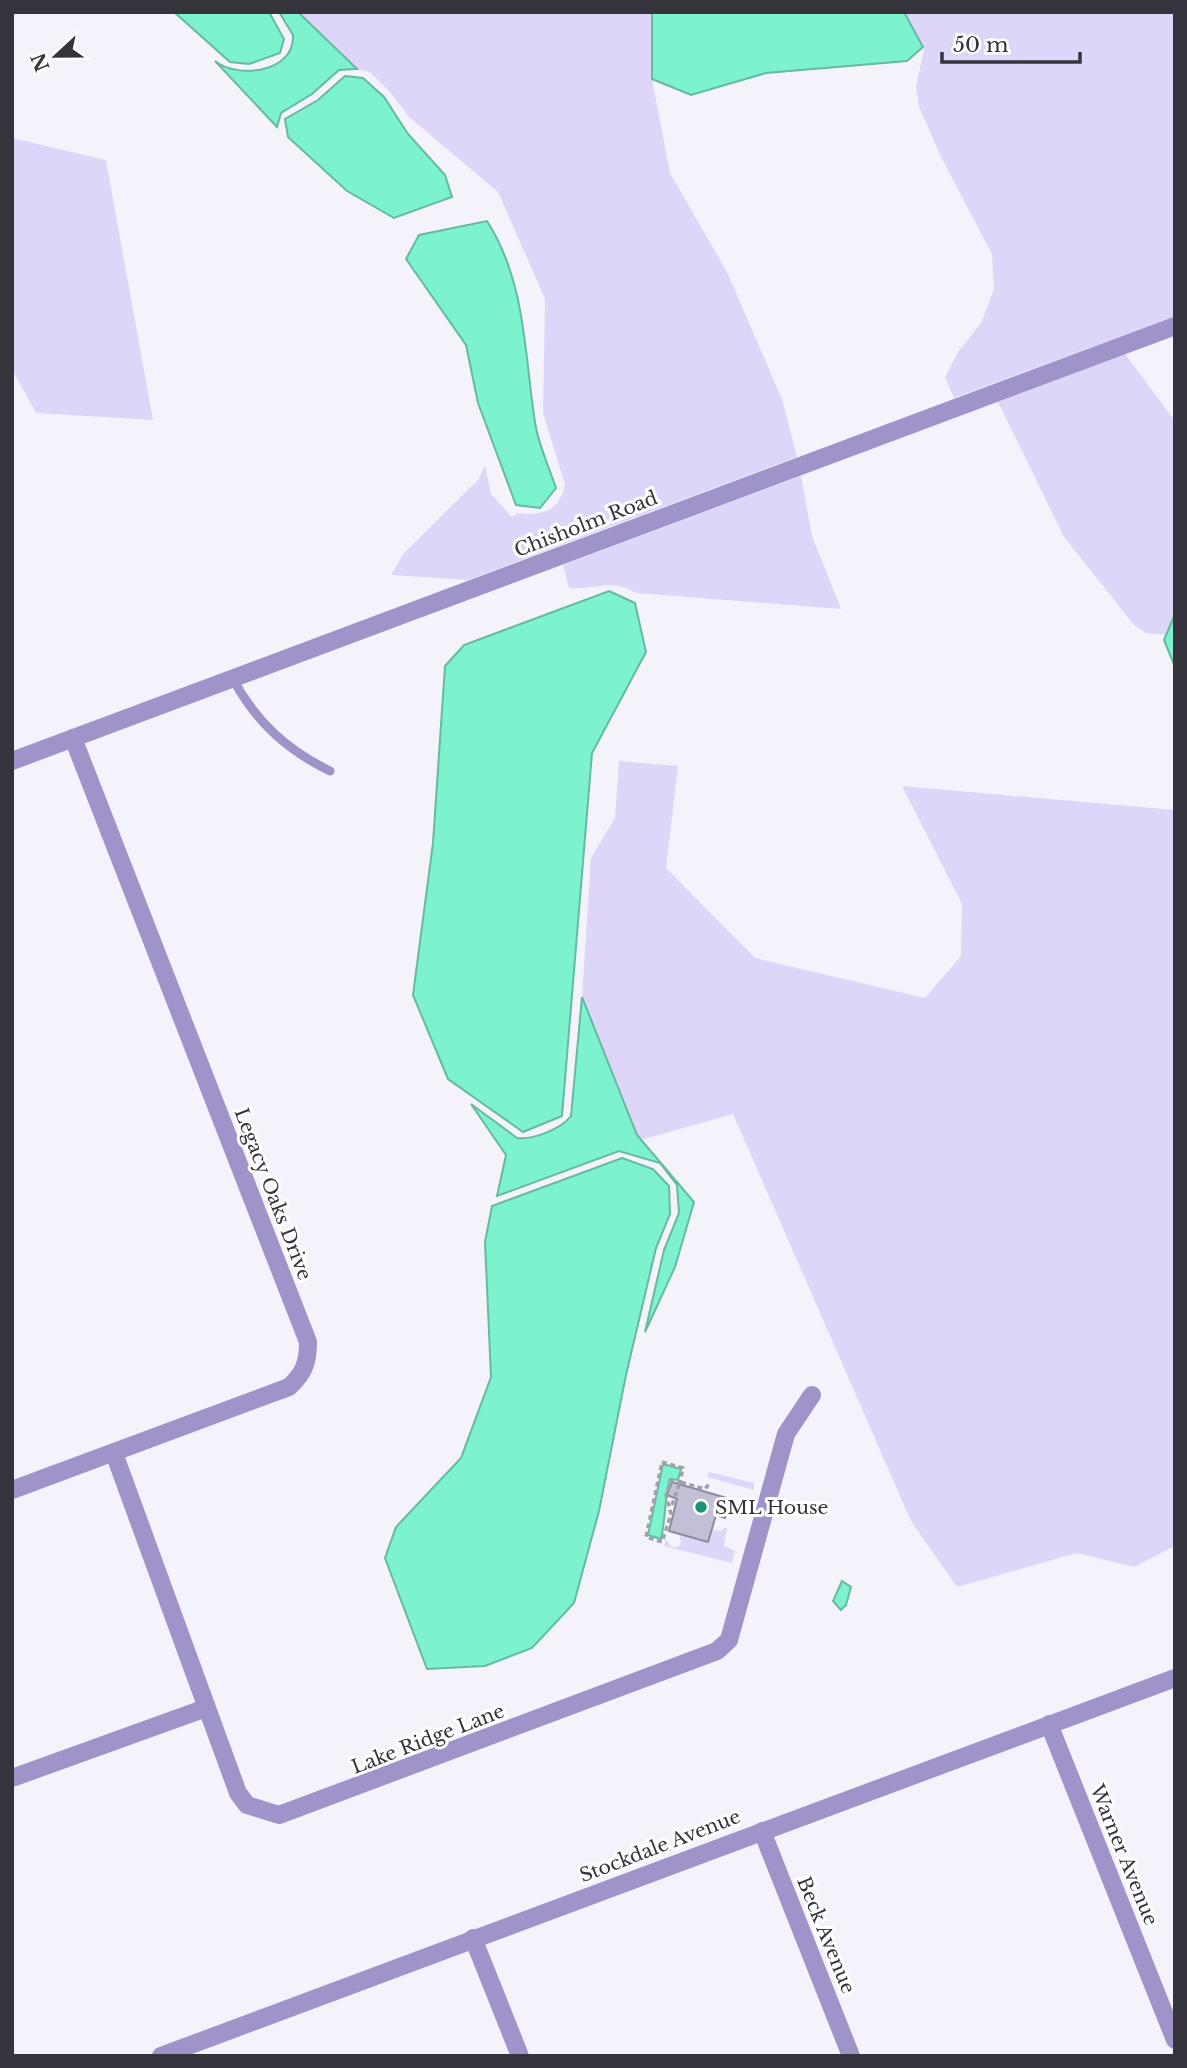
<svg xmlns="http://www.w3.org/2000/svg" width="1187" height="2068" viewBox="0 0 1187 2068" font-family="'Libre Baskerville',serif">
<style>
.green{fill:#ddd6f9}
.water{fill:#7cf2ce;stroke:#67b9a2;stroke-width:2}
.building{fill:#c3bfd6;stroke:#8f8aa0;stroke-width:2}
.lines{fill:none;stroke-linecap:round;stroke-linejoin:round}
.path{stroke:#a2a1aa;stroke-width:3.5;stroke-dasharray:5 3.5;stroke-linecap:butt}
.service{stroke:#9f93ca;stroke-width:9}
.minor{stroke:#9f93ca;stroke-width:18}
.poi-dot{fill:#1e9377;stroke:#fff;stroke-width:2.5}
.labels{text-anchor:middle;dominant-baseline:central;stroke-width:6;stroke-linejoin:round;paint-order:stroke}
.street-label{font-size:19px;fill:#35333c;stroke:#fff}
.poi-label{font-size:19px;fill:#35333c;stroke:#fff;text-anchor:start}
</style>
<rect width="100%" height="100%" fill="#f4f3fc"/>
<g class="green">
<path d="M298,12H652V79L670,173L727,272L782,399L797,457L468,580L391,575L404,553L479,479L485,465L491,494L512,517L517,513C541,516 559,512 565,485L543,413L545,299L498,192L408,116L391,93L370,72L357,69Z"/>
<polygon points="904,12 1175,12 1175,316 954,398 945,377 958,352 981,323 994,289 992,254 942,159 919,107 916,87 924,49"/>
<polygon points="12,138 106,160 153,420 36,413 12,369"/>
<polygon points="1125,354 1175,421 1175,614 1167,635 1146,633 1134,625 1064,537 998,402"/>
<path d="M801,476L812,536L841,609L636,593C609,578 598,590 569,588L563,565Z"/>
<polygon points="619,761 678,766 666,868 755,958 925,998 961,956 962,904 902,786 1175,810 1175,1546 1134,1567 1077,1553 957,1587 911,1521 733,1114 641,1140 637,1135 582,997 591,858 615,818"/>
<polygon points="709,1472 754,1483 754,1490 707,1477"/>
<polygon points="727,1527 724,1546 735,1551 732,1563 664,1546 666,1539 671,1547 678,1547 681,1542 679,1534 708,1542 712,1529 720,1531"/>
</g>
<g class="water">
<polygon points="174,12 269,12 284,39 280,53 249,64 230,62"/>
<path d="M279,12H298L357,69L339,70L312,94L281,113L277,127L215,61C237,79 295,73 293,35Z"/>
<polygon points="652,12 904,12 923,47 907,61 766,73 691,95 652,79"/>
<polygon points="345,76 363,78 384,97 408,134 445,175 452,197 394,218 347,191 288,137 285,119 318,100"/>
<path d="M487,221C526,282 524,352 535,422C538,444 549,467 556,488L540,508L516,505L478,403L466,345L406,259L419,235Z"/>
<polygon points="609,591 635,603 646,652 592,753 562,1116 523,1132 448,1079 413,995 433,843 445,666 464,645"/>
<polygon points="1175,614 1175,667 1164,640"/>
<path d="M582,997L637,1135L694,1202L675,1267L645,1332L664,1250L679,1213L677,1185L660,1163L619,1151L497,1196L506,1155L471,1104L517,1138C533,1140 561,1129 571,1116Z"/>
<polygon points="622,1158 653,1169 669,1186 670,1214 656,1248 626,1375 599,1511 574,1603 532,1648 485,1666 427,1669 385,1558 396,1527 461,1458 491,1377 485,1242 492,1206"/>
<path d="M663,1464L681,1469L678,1480L670,1479C664,1499 666,1518 661,1539L648,1535Z"/>
<polygon points="842,1581 851,1587 846,1605 841,1610 833,1601"/>
</g>
<polygon class="building" points="672,1482 730,1499 725,1518 716,1515 708,1542 669,1531 677,1499 667,1495"/>
<g class="lines">
<g class="path">
<polygon points="662,1462 683,1468 680,1482 671,1480 666,1495 671,1514 662,1542 646,1537"/>
<polyline points="672,1505 680,1482 705,1489 709,1484"/>
</g>
<path class="service" d="M233,679C256,722 287,750 330,771"/>
<g class="minor">
<polyline points="12,761 1175,326"/>
<polyline points="114,1453 238,1793 247,1805 279,1815 717,1651 729,1640 786,1434 812,1395"/>
<path d="M12,1490L289,1387C304,1373 308,1363 308,1342L73,738"/>
<polyline points="1049,1724 1175,2040"/>
<polyline points="12,1778 206,1708"/>
<polyline points="762,1831 851,2056"/>
<polyline points="473,1938 520,2056"/>
<polyline points="161,2056 1175,1678"/>
</g>
</g>
<circle class="poi-dot" cx="701" cy="1507" r="7"/>
<g class="labels">
<g class="street-label">
<text transform="translate(586 524) rotate(-21)">Chisholm Road</text>
<text transform="translate(273 1194) rotate(69)">Legacy Oaks Drive</text>
<text transform="translate(428 1739) rotate(-21)">Lake Ridge Lane</text>
<text transform="translate(660 1846) rotate(-21)">Stockdale Avenue</text>
<text transform="translate(1124 1855) rotate(68)">Warner Avenue</text>
<text transform="translate(826 1935) rotate(68)">Beck Avenue</text>
</g>
<g class="poi-label">
<text x="715" y="1507">SML House</text>
</g>
</g>
<rect width="1187" height="2068" fill="none" stroke="#35333c" stroke-width="28"/>
<g transform="translate(56 56) rotate(248)" stroke="#ffffff" stroke-width="5" paint-order="stroke">
<path d="M0-5L12 26L0 18L-12 26Z" fill="#35333c"/>
<text y="-10" font-size="19" font-weight="bold" text-anchor="middle" fill="#35333c">N</text>
</g>
<path d="M942 52v10h138v-10" fill="none" stroke="#35333c" stroke-width="3.5"/>
<text x="953" y="52" font-size="21" fill="#35333c" stroke="#ffffff" stroke-width="5" paint-order="stroke">50 m</text>
</svg>
